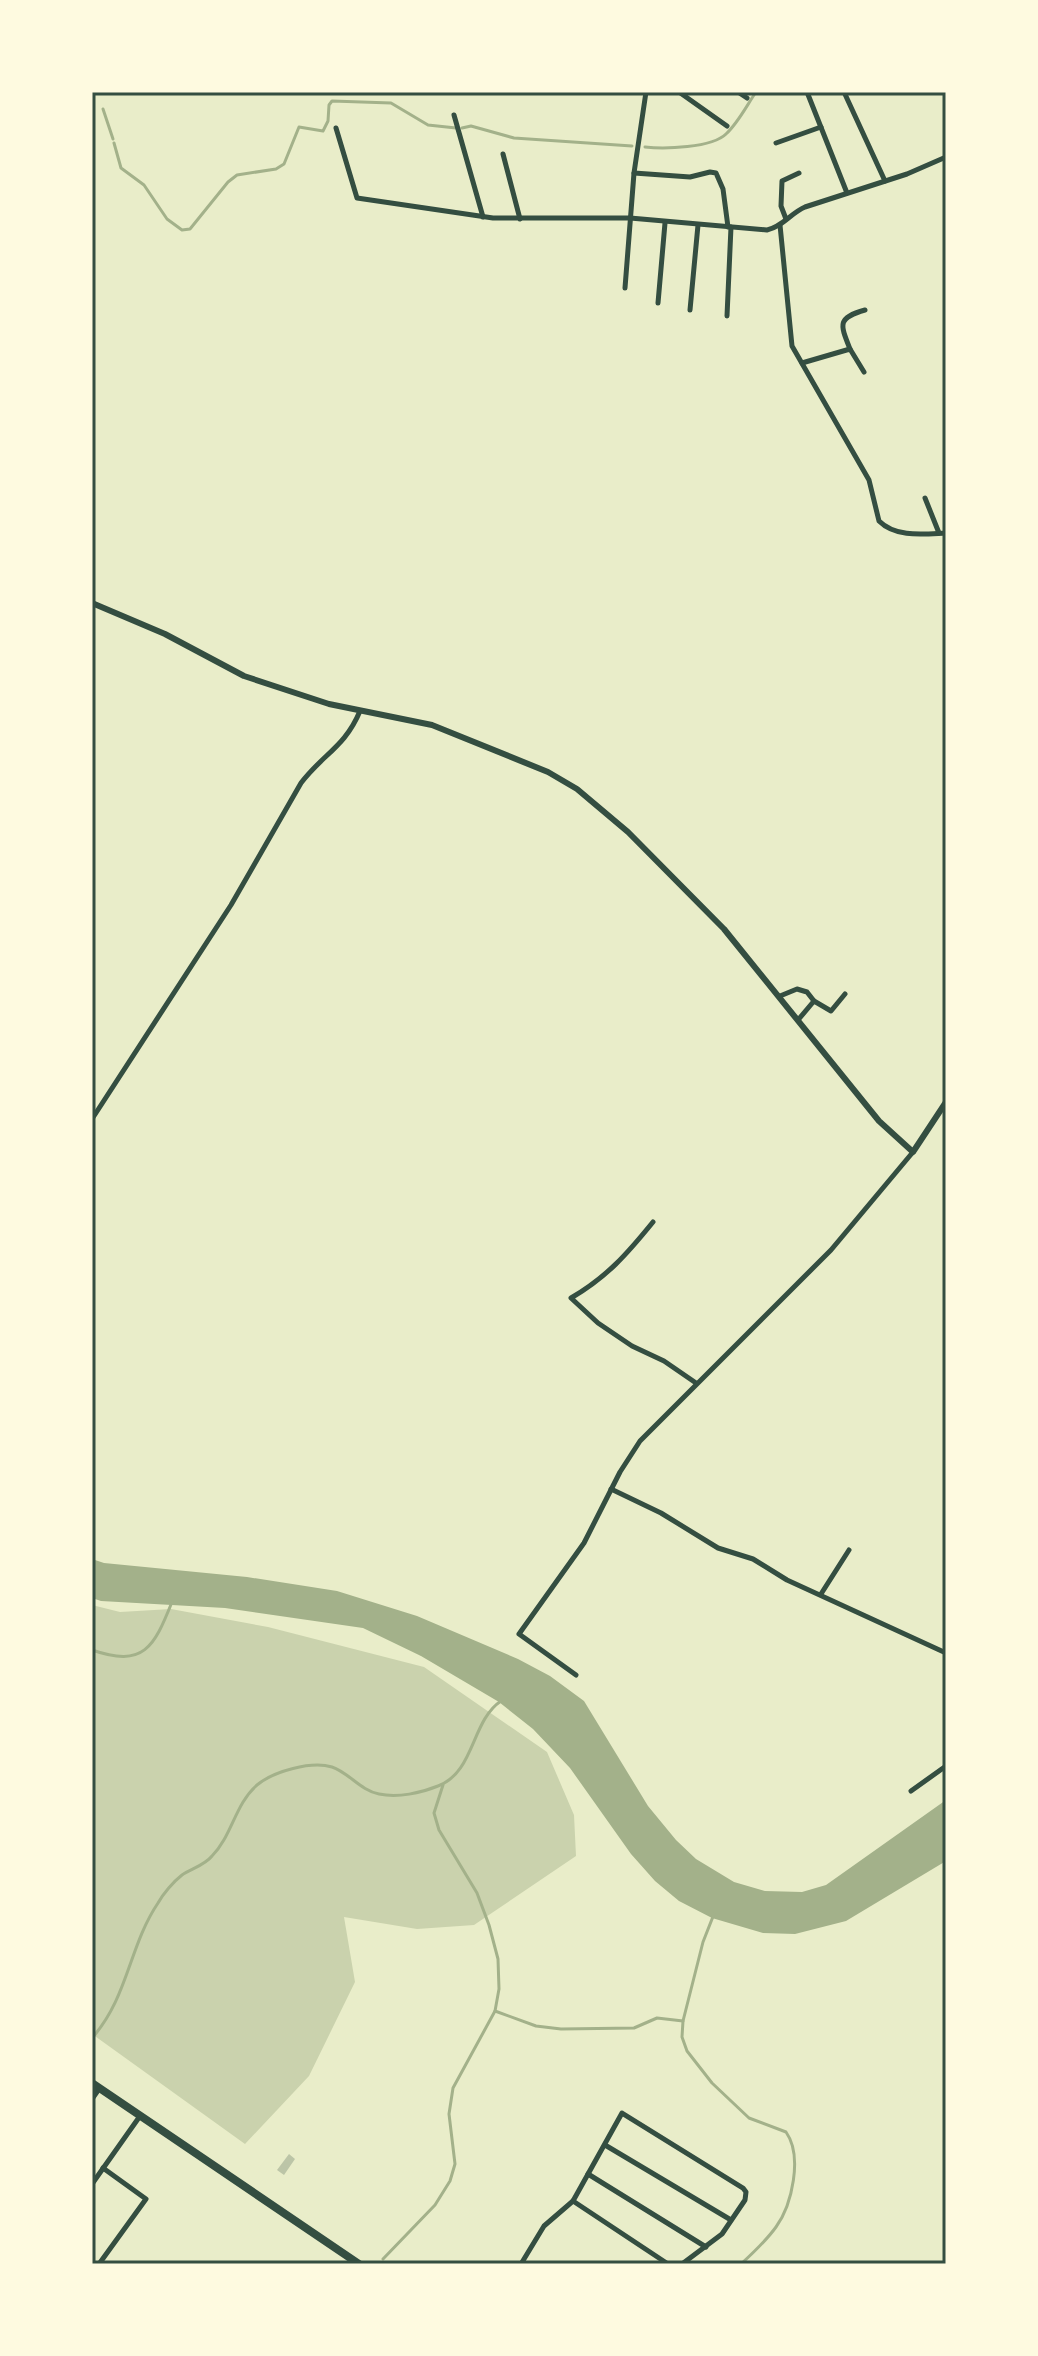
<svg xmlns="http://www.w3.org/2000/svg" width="1038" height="2356" viewBox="0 0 1038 2356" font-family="Overpass,sans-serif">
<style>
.green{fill:#cad2ad}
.water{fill:#a3b18a}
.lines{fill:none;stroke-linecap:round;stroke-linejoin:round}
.stream{stroke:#a3b18a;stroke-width:3}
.building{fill:#bcc5a7}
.minor{stroke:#344e41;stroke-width:5}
.tertiary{stroke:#344e41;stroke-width:6}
.trunk{stroke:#344e41;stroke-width:8}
.neatline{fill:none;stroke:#344e41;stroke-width:3}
</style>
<rect width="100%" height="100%" fill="#e9edc9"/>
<polygon class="green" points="92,1605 120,1612 171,1609 268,1627 424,1667 547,1752 574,1815 576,1856 474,1925 417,1929 344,1917 355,1982 309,2076 245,2144 92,2034"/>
<polygon class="water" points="92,1559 104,1563 247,1577 337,1591 417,1616 518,1659 550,1676 584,1701 648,1806 676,1840 696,1859 734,1882 765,1891 802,1892 826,1885 946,1800 946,1861 846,1921 795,1934 763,1933 712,1918 679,1901 655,1881 631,1854 570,1768 533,1729 499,1702 421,1656 363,1628 225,1608 101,1601 92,1598"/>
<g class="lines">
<g class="stream">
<polyline points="103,109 113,139"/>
<polyline points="462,128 471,126 514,138 632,146"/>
<polyline points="114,143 121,168 144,185 167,219 182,230 190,229 228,182 237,175 276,169 284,164 299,127 323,131 328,121 329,105 332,101 391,103 428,125 456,128"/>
<path d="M645,147C664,149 712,148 726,134C738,123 747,105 756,92"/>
<path d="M92,1650C144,1668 154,1647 172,1602"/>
<path d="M714,1914L703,1942L683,2021L682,2037L687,2051L712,2083L749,2118L786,2132C803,2156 792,2205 776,2227C766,2241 753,2253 741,2264"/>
<polyline points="495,2011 536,2026 561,2029 634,2028 657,2018 683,2021"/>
<path d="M92,2038C128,1998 129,1946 158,1903C163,1894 173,1882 182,1875C191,1869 205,1865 212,1856C232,1836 235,1804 257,1785C274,1771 311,1761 332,1767C348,1772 361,1791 379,1794C398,1798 421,1793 438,1786C475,1772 471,1721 501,1701"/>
<polyline points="383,2259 435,2205 450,2181 455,2164 449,2114 453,2088 495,2011 499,1989 498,1959 489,1925 477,1893 439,1830 434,1813 443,1785"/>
</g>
</g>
<polygon class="building" points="289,2154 295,2159 284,2175 277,2170"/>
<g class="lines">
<g class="minor">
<polyline points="679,92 727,126"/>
<polyline points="738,92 747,98"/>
<polyline points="807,92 847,193"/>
<polyline points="844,92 885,181"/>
<polyline points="454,115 483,217"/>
<path d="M336,128L357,198L493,218H630L767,230C782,227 791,213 805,207L907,174L946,157"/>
<polyline points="776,143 821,127"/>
<polyline points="503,154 520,219"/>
<polyline points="634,173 690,177 710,172 716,173 723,189 728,227"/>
<polyline points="786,219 781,206 782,181 799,173"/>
<path d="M780,225L792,346L869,480L879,521C896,538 924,534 946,533"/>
<polyline points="625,288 634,173 646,92"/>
<polyline points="658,303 665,223"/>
<polyline points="690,310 698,225"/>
<polyline points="727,316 731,227"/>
<path d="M850,349C840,324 837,318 865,310"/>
<polyline points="802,363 850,349 864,372"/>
<polyline points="925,498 939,533"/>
<polyline points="780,996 797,989 807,992 814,1001"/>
<polyline points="798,1020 814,1001 831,1011 845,994"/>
<path d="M92,1119L231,905L301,783C323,754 345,747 360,711"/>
<path d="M653,1222C627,1254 607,1277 571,1298L598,1323L632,1346L664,1361L696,1383"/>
<polyline points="611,1489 661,1513 718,1548 753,1559 787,1580 946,1653"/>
<polyline points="821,1594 849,1550"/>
<polyline points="576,1675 519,1634 584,1543 620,1472 640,1441 831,1250 913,1152"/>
<polyline points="911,1791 946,1766"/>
<polyline points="92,2099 99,2089"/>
<polyline points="605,2145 731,2220"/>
<polyline points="588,2174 706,2247"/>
<polyline points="92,2184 140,2116"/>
<polyline points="573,2201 668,2264"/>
<polyline points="99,2264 146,2199 103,2168"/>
<polyline points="521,2264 544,2226 573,2201 622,2113 743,2188 746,2192 745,2200 722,2234 682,2264"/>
</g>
<polyline class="tertiary" points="92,603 165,634 244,676 329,704 432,725 548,772 577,789 628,832 724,929 879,1121 913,1152 946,1102"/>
<polyline class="trunk" points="92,2083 359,2264"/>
</g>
<rect width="1038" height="2356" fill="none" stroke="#fefae0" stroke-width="188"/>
<rect x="94" y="94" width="850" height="2168" class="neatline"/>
</svg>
